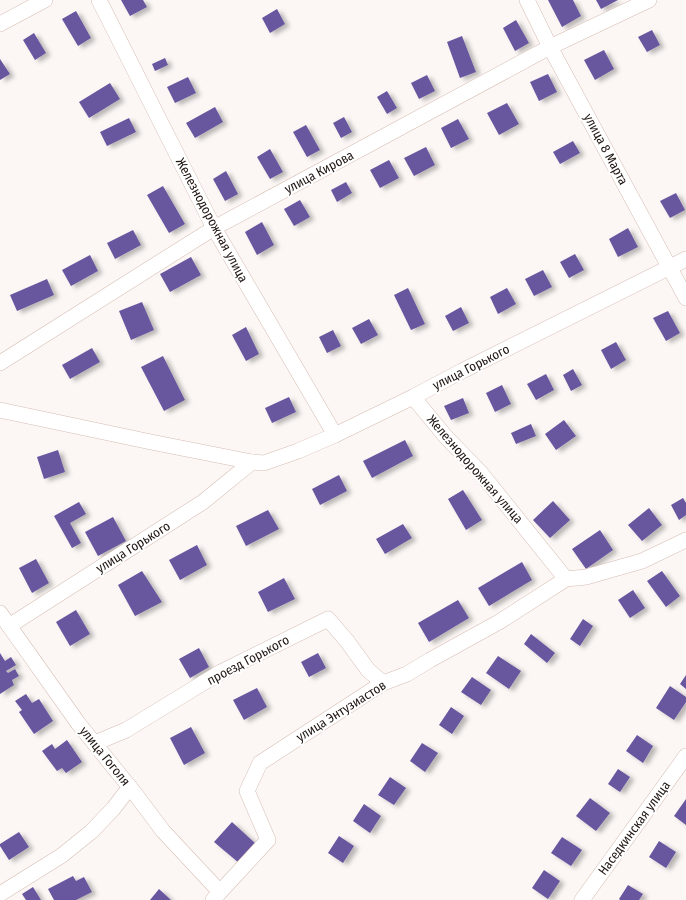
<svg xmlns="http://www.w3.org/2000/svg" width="686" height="900" viewBox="0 0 686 900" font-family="'Fira Sans Condensed',sans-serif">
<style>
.building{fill:#67569f;filter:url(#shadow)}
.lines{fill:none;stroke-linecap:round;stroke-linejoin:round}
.street-casing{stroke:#d6bdb3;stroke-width:16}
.street{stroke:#fff;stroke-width:15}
.labels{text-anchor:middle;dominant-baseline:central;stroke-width:4;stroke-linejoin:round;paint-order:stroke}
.street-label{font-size:13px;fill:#1f1613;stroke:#fff}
</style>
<defs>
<filter id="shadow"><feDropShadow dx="4.5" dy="2.5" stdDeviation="2" flood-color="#0004"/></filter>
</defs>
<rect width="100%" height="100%" fill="#fcf7f5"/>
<g class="building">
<polygon points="121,0 143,0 147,7 130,16"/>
<polygon points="548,0 573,0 581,16 562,27"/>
<polygon points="596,0 618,0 601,9"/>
<polygon points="277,9 285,24 270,33 262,18"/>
<polygon points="76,11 91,38 78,46 62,19"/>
<polygon points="516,20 529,43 515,51 503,28"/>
<polygon points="652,30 660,45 647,52 638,37"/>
<polygon points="34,33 46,53 35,60 23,40"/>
<polygon points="462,36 476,72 460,78 447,42"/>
<polygon points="604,50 614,69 595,80 584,60"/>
<polygon points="165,58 168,65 155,71 152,64"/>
<polygon points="0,59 10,74 0,80"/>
<polygon points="548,74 557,92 539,101 530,82"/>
<polygon points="427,75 435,91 419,99 411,83"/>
<polygon points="188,77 196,93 175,103 167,87"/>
<polygon points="110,83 120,99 89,118 79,102"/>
<polygon points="387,91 397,108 387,114 377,97"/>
<polygon points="507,103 519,124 499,135 487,113"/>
<polygon points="215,107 223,122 195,138 186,123"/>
<polygon points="344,117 352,132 341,138 333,123"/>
<polygon points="129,118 136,132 107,146 100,132"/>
<polygon points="458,119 469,139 451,148 441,128"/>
<polygon points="306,125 320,150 307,157 293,132"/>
<polygon points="573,141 580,153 560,164 553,152"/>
<polygon points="426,147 435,165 414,176 404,158"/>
<polygon points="270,149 283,172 270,179 257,157"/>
<polygon points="389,160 399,178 380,188 370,170"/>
<polygon points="226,171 238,194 225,201 213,179"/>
<polygon points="346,182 352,193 337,202 331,190"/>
<polygon points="163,186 185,224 169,233 147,195"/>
<polygon points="676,193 685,210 670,218 660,201"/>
<polygon points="300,200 310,217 294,226 284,209"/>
<polygon points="262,222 274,245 257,255 245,232"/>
<polygon points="628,228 638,247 618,257 609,239"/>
<polygon points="133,230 141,245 115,259 107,243"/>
<polygon points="575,254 584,270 569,278 560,262"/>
<polygon points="90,255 98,271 71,286 62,270"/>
<polygon points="191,257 201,275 170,292 160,274"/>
<polygon points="543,270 552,287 534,296 525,279"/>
<polygon points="47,279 54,295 17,311 10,295"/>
<polygon points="408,288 425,324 411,330 394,295"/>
<polygon points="507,288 516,304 498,314 490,297"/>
<polygon points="142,302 154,330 131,340 119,311"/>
<polygon points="461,307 469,323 453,331 445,316"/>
<polygon points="668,311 680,333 666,341 653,318"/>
<polygon points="369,319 378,335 361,344 352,328"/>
<polygon points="246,327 259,354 246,361 232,335"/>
<polygon points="333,330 341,346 327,353 319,337"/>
<polygon points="616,342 626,360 611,369 601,350"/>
<polygon points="92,348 100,362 70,379 62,365"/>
<polygon points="163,356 185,400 164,411 141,367"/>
<polygon points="573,369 582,385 571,391 563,375"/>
<polygon points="546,374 554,390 536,400 527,384"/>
<polygon points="502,385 511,404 495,412 486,393"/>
<polygon points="289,397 296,412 272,423 265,408"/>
<polygon points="463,398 469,413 451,420 444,406"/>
<polygon points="564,420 576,436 556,450 545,434"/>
<polygon points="531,424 536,436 516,444 511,433"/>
<polygon points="405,440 413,456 372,478 363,461"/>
<polygon points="58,450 65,472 44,479 37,457"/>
<polygon points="339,475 347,491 320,505 312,489"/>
<polygon points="463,490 482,520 466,530 448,499"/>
<polygon points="683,498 686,503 686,515 679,520 671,505"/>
<polygon points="553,501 570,520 550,538 533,520"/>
<polygon points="79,502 86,514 70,523 81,543 72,548 54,516"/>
<polygon points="649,508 662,525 642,541 628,525"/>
<polygon points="268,510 279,529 246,546 236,526"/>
<polygon points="113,517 126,541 98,556 85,532"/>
<polygon points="403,524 412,538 385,554 376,539"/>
<polygon points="600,530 613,550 586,569 572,549"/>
<polygon points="197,545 207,565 180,580 169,560"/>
<polygon points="36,559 49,583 32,593 19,568"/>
<polygon points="522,562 532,580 489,606 478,588"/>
<polygon points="142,571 162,602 135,616 118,585"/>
<polygon points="662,571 680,596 666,607 647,581"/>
<polygon points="284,578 295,599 268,612 258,592"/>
<polygon points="633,590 645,608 630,618 618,600"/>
<polygon points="458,600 469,618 429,642 418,623"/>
<polygon points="76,610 90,634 70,646 56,622"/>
<polygon points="583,619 593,626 580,646 570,639"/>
<polygon points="531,634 555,653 547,663 524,644"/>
<polygon points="199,648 209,667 190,678 179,659"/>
<polygon points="0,653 5,661 11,657 16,665 6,671 8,673 15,669 19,676 12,680 14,685 0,694"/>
<polygon points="318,653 326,668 309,677 301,662"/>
<polygon points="498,656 521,671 509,689 486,673"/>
<polygon points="686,675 686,689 680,684"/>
<polygon points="472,677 491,690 481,705 461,692"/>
<polygon points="670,686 686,697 686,702 674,720 656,708"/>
<polygon points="257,688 267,707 244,720 233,700"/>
<polygon points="26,694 32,703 39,699 53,721 34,734 19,712 22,710 15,701"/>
<polygon points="451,707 464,716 452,734 439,725"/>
<polygon points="191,727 205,753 184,765 170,738"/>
<polygon points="637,735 653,746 643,763 626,751"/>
<polygon points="67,740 82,762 66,773 62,768 57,771 42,751 52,744 55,749"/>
<polygon points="422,743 438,753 425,772 410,761"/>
<polygon points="618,769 630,777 620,792 608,784"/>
<polygon points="390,777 406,788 394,805 378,795"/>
<polygon points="590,798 610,813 596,831 576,816"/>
<polygon points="686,799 686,825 674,816"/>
<polygon points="364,804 381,816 370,833 353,821"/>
<polygon points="232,822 256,844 239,863 214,842"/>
<polygon points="19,832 29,847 9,860 0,846 0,844"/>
<polygon points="339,836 354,846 343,863 328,853"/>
<polygon points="562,837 582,850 571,866 551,853"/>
<polygon points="659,841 676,852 666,868 649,857"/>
<polygon points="544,870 560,881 548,899 532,888"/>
<polygon points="73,876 76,881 84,877 92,892 76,900 54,900 48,889"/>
<polygon points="628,885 643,894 639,900 620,900 619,899"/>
<polygon points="33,887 41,900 26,900 22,894"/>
<polygon points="159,889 171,900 150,900"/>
</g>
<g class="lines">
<defs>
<g id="street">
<polyline points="99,0 214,228 335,435"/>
<polyline points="527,0 550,47 686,298"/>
<polyline points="0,24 45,0"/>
<polyline points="0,363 214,228 550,47 649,0"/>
<polyline points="413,397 446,437 480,472 566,579"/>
<polyline points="0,410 151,442 252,462 264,463 298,451 335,435 413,397 462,371 686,259"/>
<polyline points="0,613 78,723 136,795 163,831 220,892"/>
<polyline points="9,626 203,502 252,462"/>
<polyline points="95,743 126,730 221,672 328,619 347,641 368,670 383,683"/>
<polyline points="0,894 61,856 91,832 113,809 130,787"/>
<polyline points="213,900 220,892 268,840 247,791 260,763 383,683 407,674 430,660 499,622 566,579 586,577 642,561 686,540"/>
<polyline points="582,900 686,756"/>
</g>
</defs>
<use href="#street" class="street-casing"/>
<use href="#street" class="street"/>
</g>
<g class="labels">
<g class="street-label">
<text transform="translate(606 149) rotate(62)">улица 8 Марта</text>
<text transform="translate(319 172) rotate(-28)">улица Кирова</text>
<text transform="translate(212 220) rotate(62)">Железнодорожная улица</text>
<text transform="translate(471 367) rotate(-27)">улица Горького</text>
<text transform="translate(475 469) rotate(49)">Железнодорожная улица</text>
<text transform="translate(133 547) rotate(-32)">улица Горького</text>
<text transform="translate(248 660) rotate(-28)">проезд Горького</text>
<text transform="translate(341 711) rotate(-32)">улица Энтузиастов</text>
<text transform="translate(105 756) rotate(51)">улица Гоголя</text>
<text transform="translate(634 828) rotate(-54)">Наседкинская улица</text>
</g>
</g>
</svg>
